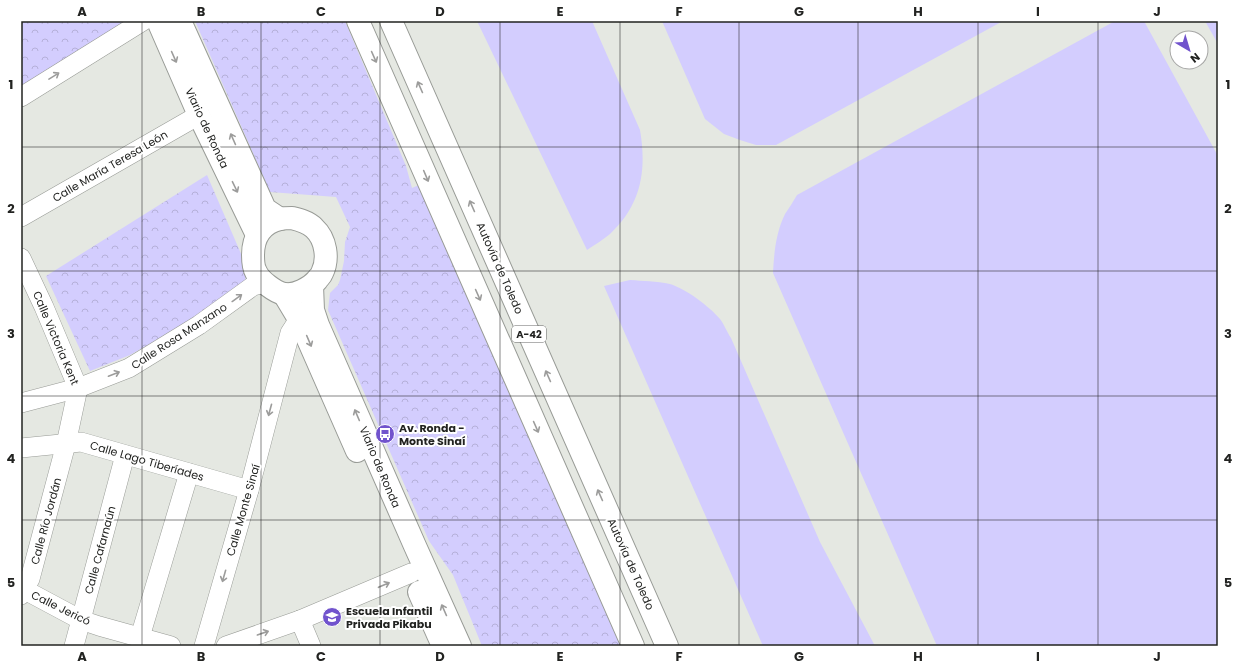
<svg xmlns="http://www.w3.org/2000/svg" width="1239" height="667" viewBox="0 0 1239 667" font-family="Poppins,sans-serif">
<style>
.grass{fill:#d3cdfe}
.park{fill:url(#park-crowns)}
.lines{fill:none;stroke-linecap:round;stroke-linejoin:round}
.minor-casing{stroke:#989b96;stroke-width:20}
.major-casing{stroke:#989b96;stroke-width:24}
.highway-casing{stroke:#989b96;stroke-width:24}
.minor{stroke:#fff;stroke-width:19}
.major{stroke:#fff;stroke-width:22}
.highway{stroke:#fff;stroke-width:22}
.oneway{stroke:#9c9c9b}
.grid{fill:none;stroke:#222321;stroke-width:1;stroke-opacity:0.55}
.labels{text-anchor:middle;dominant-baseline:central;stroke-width:4;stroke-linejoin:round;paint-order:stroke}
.shield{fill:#fff;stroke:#646564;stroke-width:1}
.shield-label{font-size:10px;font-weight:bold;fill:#222321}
.street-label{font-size:11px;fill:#222321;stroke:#fff}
.poi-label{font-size:11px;font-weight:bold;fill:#222321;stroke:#fff;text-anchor:start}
.neatline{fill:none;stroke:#222321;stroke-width:1.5}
.grid-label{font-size:13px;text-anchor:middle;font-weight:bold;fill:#222321}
</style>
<defs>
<pattern id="park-crowns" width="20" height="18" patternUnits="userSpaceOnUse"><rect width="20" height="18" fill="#d3cdfe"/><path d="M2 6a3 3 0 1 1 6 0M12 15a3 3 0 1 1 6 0" fill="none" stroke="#b5b0d9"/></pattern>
</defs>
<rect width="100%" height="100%" fill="#e5e8e2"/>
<g class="grass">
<path d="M477,21H592L640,130C647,171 641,205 610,234C603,240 594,245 587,250Z"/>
<polygon points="662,21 1003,21 776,145 756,145 740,140 724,134 705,119"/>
<path d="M1115,21H1144L1218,156V646H937L773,273C774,253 776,232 785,214C789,208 793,202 797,195Z"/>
<polygon points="1205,21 1218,21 1218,44"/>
<path d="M630,280C643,281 656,281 670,284C686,289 709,306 720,319C724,324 727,332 731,338L820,542L875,646H763L604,286Z"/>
</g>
<g class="park">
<polygon points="21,21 133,21 21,91"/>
<polygon points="195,21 345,21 406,166 412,188 428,181 624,646 482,646 453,575 429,541 328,310 330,293 338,285 340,280 344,261 345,242 350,227 336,197 270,192"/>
<polygon points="207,175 242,256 246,281 178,328 130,355 90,371 46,276"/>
</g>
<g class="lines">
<defs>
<g id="minor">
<polyline points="21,97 143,21"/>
<polyline points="21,217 199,115"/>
<polyline points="21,258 44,307 78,388 66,444 30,579 23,589 21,595"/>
<polyline points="21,403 78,388 129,368 199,325 253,286 264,283"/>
<polyline points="21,448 81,442 249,490"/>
<polyline points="21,589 23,589 81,620 99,626 171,646"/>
<polyline points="300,620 311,646"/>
<polyline points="140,637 189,473"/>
<polyline points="74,646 125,455"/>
<polyline points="204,646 249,490 290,333 299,319"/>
<polyline points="226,646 300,620 411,573"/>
</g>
<g id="major">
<polyline points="158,21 199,115 257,235"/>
<polyline points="180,21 265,209 280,219"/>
<path d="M292,218C300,220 308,222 314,228C326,239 329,259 322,273C321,276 318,278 317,280C310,288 295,296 284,294C275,292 260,281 256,272C253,267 253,260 253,255C253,237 262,223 280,219C284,218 288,218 292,218Z"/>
<polyline points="312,286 313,310 318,325 415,546 460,646"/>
<polyline points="284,294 299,319 357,451"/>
<polyline points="419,592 443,646"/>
</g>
<g id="highway">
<polyline points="358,21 633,646"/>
<polyline points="391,21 667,646"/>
</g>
</defs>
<use href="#minor" class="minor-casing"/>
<use href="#major" class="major-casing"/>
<use href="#highway" class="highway-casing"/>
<use href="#minor" class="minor"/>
<use href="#major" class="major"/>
<use href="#highway" class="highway"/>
</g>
<defs><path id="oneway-shaft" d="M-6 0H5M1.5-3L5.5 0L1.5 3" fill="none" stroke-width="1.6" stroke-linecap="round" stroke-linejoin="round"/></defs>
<g class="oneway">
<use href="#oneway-shaft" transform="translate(174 57) rotate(66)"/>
<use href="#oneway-shaft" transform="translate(374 57) rotate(66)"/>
<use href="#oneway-shaft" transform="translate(54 76) rotate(-32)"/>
<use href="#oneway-shaft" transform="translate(420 87) rotate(-114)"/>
<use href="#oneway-shaft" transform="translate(233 139) rotate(-114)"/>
<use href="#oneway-shaft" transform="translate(426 176) rotate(67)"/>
<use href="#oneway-shaft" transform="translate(235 187) rotate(64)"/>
<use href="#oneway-shaft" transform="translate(472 206) rotate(-114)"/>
<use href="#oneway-shaft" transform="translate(478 295) rotate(66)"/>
<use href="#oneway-shaft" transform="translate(237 298) rotate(-36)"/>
<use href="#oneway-shaft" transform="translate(309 341) rotate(67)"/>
<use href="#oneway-shaft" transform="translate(114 374) rotate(-21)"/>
<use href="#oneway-shaft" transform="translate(548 376) rotate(-114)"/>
<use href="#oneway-shaft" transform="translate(270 410) rotate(105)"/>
<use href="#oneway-shaft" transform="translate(357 415) rotate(-113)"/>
<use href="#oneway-shaft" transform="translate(536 427) rotate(66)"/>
<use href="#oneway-shaft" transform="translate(600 495) rotate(-114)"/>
<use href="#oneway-shaft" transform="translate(224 576) rotate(106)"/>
<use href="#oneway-shaft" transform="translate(384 585) rotate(-23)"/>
<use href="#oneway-shaft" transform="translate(444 610) rotate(-114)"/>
<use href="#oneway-shaft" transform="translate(263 633) rotate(-19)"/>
</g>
<path class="grid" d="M142,21V646M261,21V646M380,21V646M500,21V646M620,21V646M739,21V646M858,21V646M978,21V646M1098,21V646M21,147H1218M21,271H1218M21,396H1218M21,520H1218"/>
<defs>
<symbol id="bus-disc" viewBox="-11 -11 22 22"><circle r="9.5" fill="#7153cd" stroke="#fff"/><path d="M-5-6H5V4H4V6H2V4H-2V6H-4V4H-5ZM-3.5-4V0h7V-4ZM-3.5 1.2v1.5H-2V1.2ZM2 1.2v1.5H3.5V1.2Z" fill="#fff"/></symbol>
<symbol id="school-disc" viewBox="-11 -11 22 22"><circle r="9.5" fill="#7153cd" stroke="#fff"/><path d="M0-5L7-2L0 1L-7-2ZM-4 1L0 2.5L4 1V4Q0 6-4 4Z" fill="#fff"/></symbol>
</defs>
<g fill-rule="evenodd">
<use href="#bus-disc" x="374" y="423" width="22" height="22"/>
<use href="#school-disc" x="321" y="606" width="22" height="22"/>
</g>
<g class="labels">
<rect class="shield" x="512" y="326" width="34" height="16" rx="3"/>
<g class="shield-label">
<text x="529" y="334">A-42</text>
</g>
<g class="street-label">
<text transform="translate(207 128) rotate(65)">Viario de Ronda</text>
<text transform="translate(110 166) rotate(-30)">Calle María Teresa León</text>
<text transform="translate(500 268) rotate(66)">Autovía de Toledo</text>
<text transform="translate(179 336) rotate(-33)">Calle Rosa Manzano</text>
<text transform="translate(56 338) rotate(67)">Calle Victoria Kent</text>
<text transform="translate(147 461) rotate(16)">Calle Lago Tiberíades</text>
<text transform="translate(380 467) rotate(67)">Viario de Ronda</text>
<text transform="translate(243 510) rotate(-74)">Calle Monte Sinaí</text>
<text transform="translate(46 521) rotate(-75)">Calle Río Jordán</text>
<text transform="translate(100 550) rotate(-75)">Calle Cafarnaún</text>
<text transform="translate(631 564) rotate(66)">Autovía de Toledo</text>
<text transform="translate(61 608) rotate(26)">Calle Jericó</text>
</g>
<g class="poi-label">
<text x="399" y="428">Av. Ronda -<tspan x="399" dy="13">Monte Sinaí</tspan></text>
<text x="346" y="611">Escuela Infantil<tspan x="346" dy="13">Privada Pikabu</tspan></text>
</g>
</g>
<rect width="1239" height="667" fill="none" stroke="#ffffff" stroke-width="44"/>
<g transform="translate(1189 50) rotate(142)"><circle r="19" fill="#ffffff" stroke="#a7a7a6"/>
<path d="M0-3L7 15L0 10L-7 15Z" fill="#7153cd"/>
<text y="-6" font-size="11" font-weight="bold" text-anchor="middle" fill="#222321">N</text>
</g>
<rect x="22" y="22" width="1195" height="623" class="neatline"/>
<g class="grid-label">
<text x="82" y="16">A</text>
<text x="201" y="16">B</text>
<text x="321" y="16">C</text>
<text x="440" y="16">D</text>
<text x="560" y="16">E</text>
<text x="679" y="16">F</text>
<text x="799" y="16">G</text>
<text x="918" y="16">H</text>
<text x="1038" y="16">I</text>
<text x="1157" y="16">J</text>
<text x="11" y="89">1</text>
<text x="1228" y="89">1</text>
<text x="11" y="213">2</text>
<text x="1228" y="213">2</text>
<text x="11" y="338">3</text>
<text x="1228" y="338">3</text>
<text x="11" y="463">4</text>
<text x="1228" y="463">4</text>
<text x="11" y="587">5</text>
<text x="1228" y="587">5</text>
<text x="82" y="661">A</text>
<text x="201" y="661">B</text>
<text x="321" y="661">C</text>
<text x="440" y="661">D</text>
<text x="560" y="661">E</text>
<text x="679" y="661">F</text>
<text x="799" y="661">G</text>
<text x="918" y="661">H</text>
<text x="1038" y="661">I</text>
<text x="1157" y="661">J</text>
</g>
</svg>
